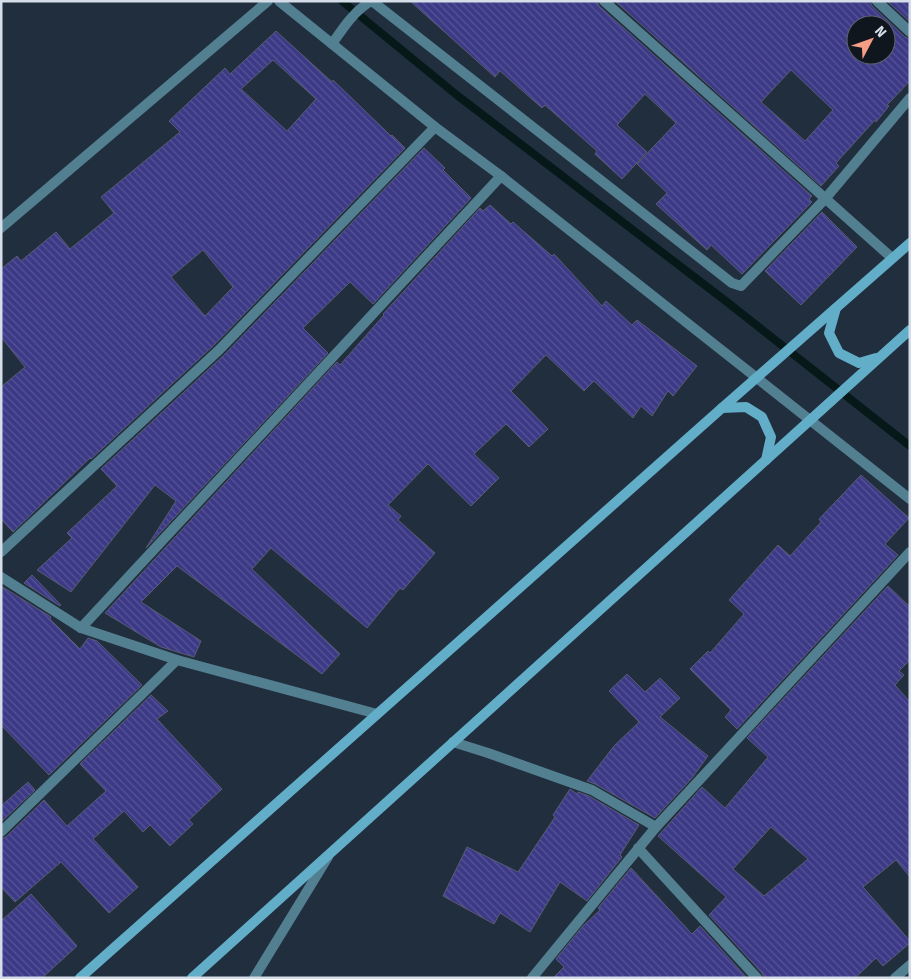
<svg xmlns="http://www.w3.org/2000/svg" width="911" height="979" viewBox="0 0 911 979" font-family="'Fira Sans',sans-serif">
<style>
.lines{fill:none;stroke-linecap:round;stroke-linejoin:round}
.stream{stroke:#061918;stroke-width:8}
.building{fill:url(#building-back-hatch);stroke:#595b70;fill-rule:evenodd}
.street{stroke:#528091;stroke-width:10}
.secondary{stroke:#62aec9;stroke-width:10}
</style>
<defs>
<pattern id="building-back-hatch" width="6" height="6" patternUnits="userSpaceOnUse" patternTransform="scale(1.25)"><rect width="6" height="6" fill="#3c3986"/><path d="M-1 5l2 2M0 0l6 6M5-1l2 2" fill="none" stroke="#575597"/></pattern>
</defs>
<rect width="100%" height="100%" fill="#212e3e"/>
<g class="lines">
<polyline class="stream" points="342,1 458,96 727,302 910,446"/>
</g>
<g class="building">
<polygon points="410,1 597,1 599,6 812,196 809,199 812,202 742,274 711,245 707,250 656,204 667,193 637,164 676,123 645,94 617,125 647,152 622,179 595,154 597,151 545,105 542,108 500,71 495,77"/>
<path d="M615,1H870L872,6L905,37L910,39V81L887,105L889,106L876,122L875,120L836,163L839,166L821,186ZM856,25H886V55H856ZM791,70L833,110L805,141L761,102Z"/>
<polygon points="887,1 910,1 910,22"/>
<path d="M276,31L332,82L333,80L391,136L392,135L405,148L214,345L91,459L90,458L13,532L1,519V387L25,367L1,337V269L17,256L21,261L56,232L70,249L114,213L101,197L180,132L169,121L225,68L230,74ZM273,60L316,99L287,131L241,89ZM203,250L233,287L205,316L171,277Z"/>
<polygon points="424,148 445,168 443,170 471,198 373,304 350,282 303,328 328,353 146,548 176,501 155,485 71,592 37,570 72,538 67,533 117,486 101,469 224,355"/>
<polygon points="490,205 511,224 513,222 552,256 554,254 602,306 606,301 632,325 637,320 697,366 673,396 668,391 652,416 641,406 633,418 594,381 584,391 546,355 511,391 548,429 529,447 506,424 474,454 499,478 471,506 428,464 388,505 401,516 398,520 435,553 403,590 400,588 367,628 271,548 252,569 340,654 322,674 177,566 141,602 201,641 194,657 161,647 105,613 337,362 340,365 384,315 383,314 480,208 483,211"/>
<polygon points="822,212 857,247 801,305 765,271"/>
<polygon points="861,475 909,518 885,544 898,555 737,729 725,717 731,710 690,669 708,651 710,653 744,614 729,600 778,545 790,556 821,522 819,519"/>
<polygon points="32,575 61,605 60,606 24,583"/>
<polygon points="1,586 51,617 50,619 80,649 88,638 97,641 142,685 49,775 1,725"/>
<path d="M888,586L910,607V660L899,671L904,675L895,685L910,702V877L896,860L863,887L910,941V943L883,966L876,958L855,978H764L762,973L709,915L726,897L658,836L702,787L725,808L768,757L747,738ZM771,827L808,859L764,896L733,869Z"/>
<polygon points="627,674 645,692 660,678 680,698 660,717 708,756 692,778 655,818 595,784 587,781 614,746 639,722 609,691"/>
<polygon points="151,695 168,711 157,719 222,789 189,820 193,824 170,846 150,825 143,832 124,811 93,839 138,887 109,913 61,862 15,902 1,887 1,839 6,837 44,800 67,826 106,791 80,764"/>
<polygon points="28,782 35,790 1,822 1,806"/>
<polygon points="570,789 577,794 578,792 589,796 639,825 620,855 622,857 587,901 560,882 530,932 500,913 494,924 443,896 467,847 518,872 555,817 553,815"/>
<polygon points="631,868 692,934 700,926 747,978 553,978 564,967 556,959 583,926 600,910 598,908"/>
<polygon points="31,894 77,946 42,978 1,978 1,921"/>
</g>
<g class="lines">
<g class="street">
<polyline points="279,1 435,127 501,176 910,499"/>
<polyline points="372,1 732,283 741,286 825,199 910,98"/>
<polyline points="604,1 892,258"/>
<polyline points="877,1 910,32"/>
<path d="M332,44C343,28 354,11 371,1"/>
<polyline points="1,228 268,1"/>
<polyline points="1,552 219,350 435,127"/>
<polyline points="1,577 81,628 177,660 377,714"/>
<polyline points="81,628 501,176"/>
<polyline points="453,742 488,753 592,790 656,827"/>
<polyline points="1,832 177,660"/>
<polyline points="638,848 757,978"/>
<polyline points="254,978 328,857"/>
<polyline points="532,978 656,827 910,552"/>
<polyline points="895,978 910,965"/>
</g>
<g class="secondary">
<polyline points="836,308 829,333 839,353 859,363 876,358"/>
<polyline points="722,408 746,407 762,417 771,437 766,460"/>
<polyline points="80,978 722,408 910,243"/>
<polyline points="192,978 910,330"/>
</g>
</g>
<rect width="911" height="979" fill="none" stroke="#d5dee8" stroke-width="5"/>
<g transform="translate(871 40) rotate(49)"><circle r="24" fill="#10161d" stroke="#5f666e"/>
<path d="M0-4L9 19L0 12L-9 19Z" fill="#f49e86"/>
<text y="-8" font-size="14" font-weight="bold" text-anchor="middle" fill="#d5dee8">N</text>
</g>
</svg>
